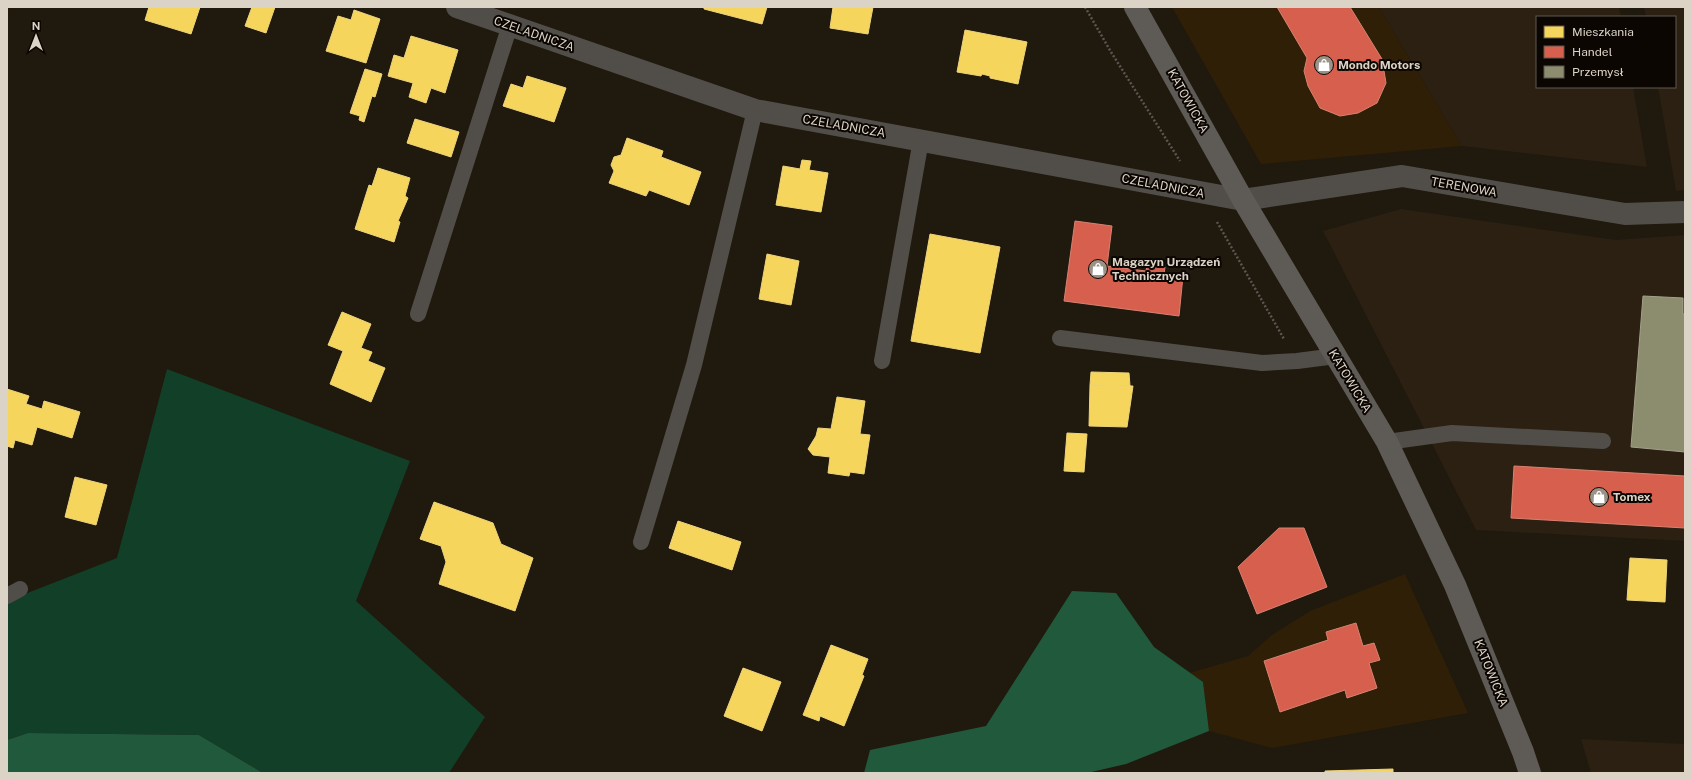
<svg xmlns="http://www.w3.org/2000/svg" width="1692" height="780" viewBox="0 0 1692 780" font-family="'Public Sans',sans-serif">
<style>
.built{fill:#2f1f06}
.industrial{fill:#2b2012}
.green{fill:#123f28}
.forest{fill:#21593c}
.homes{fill:#f6d55c;stroke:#eed47c}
.shops{fill:#d6604d;stroke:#d88272}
.industry{fill:#8c8c6e;stroke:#a4a189}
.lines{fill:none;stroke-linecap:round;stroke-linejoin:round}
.path{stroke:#5a5651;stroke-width:2.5;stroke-dasharray:2 2;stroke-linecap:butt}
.lane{stroke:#514e4a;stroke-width:16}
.street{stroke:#514e4a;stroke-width:22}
.secondary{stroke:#5e5a55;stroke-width:22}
.labels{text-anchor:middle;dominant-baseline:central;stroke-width:4;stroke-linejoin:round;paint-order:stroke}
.street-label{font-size:12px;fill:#dcd3c7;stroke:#0b0602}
.poi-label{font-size:12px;font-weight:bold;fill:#dcd3c7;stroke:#0b0602;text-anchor:start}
</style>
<rect width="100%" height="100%" fill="#20190e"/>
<g class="built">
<polygon points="1172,7 1379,7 1462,146 1261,164"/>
<polygon points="1405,574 1468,713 1272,748 1209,731 1203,682 1189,673 1248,656 1272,635 1310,611"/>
</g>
<g class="industrial">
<polygon points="1379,7 1619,7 1621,17 1537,17 1537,87 1633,87 1647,167 1462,146"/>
<polygon points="1644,7 1685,7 1685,190 1676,191 1658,87 1675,87 1675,17 1646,17"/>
<polygon points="1401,209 1616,240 1685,235 1685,541 1476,530 1323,231"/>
<polygon points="1581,739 1685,744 1685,773 1591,773"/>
</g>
<polygon class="green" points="167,369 410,461 356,601 485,717 449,773 263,773 199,735 28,733 7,740 7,601 117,558"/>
<g class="forest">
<polygon points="1072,591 1116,593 1154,647 1203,682 1209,731 1126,764 1087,773 864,773 870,750 986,726"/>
<polygon points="28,733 199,735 263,773 7,773 7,740"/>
</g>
<g class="homes">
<polygon points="149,7 200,7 191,34 145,20"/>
<polygon points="252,7 275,7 266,33 245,26"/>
<polygon points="704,7 767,7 762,24 704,9"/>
<polygon points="833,7 873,7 868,34 830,28"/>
<polygon points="354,10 380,19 366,63 326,51 338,16 351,20"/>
<polygon points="965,30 1027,42 1018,84 990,78 990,76 982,74 981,76 957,72"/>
<polygon points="411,36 458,50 445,93 431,88 426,103 409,97 413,83 388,76 394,55 404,58"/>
<polygon points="365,69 382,74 375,97 372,96 364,122 359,120 360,116 350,113"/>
<polygon points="527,76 566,88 554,122 503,106 511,84 523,88"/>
<polygon points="415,119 459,132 451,157 407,143"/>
<polygon points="627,138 663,151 661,157 701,172 689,205 649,190 646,196 609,183 614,171 611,165 614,157 621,155"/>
<polygon points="802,160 811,161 809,170 828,173 821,212 776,205 783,166 800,169"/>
<polygon points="378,168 410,178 405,196 408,198 398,221 400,222 394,242 355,229 369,185 372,186"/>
<polygon points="930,234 1000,247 980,353 911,341"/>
<polygon points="767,254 799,261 791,305 759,299"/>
<polygon points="342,312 371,324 361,348 372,352 368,361 385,368 371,402 330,384 343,351 328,345"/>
<polygon points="1091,372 1129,373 1130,386 1090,385"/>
<polygon points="1090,385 1133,386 1127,427 1089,426"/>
<polygon points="7,389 29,396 26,404 42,409 44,401 80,412 72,438 37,427 32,445 15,440 13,448 7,446"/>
<polygon points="837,397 865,401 860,434 870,435 864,474 850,472 849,476 828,473 830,457 813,455 808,449 816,436 818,428 831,429"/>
<polygon points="1067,433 1087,434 1084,472 1064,471"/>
<polygon points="75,477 107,485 96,525 65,517"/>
<polygon points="434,502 493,523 501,544 533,558 515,611 439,584 446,562 441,546 420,539"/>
<polygon points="678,521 741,542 732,570 669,548"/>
<polygon points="1630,558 1667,560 1665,602 1627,600"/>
<polygon points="831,645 868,659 862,675 864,676 844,726 820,716 819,721 803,715"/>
<polygon points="743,668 781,682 762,731 724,716"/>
<polygon points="1393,769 1393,773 1325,773 1325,771"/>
</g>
<g class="shops">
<polygon points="1277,7 1350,7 1382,59 1386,83 1377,103 1358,113 1340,116 1320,108 1308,86 1304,71 1307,58"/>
<polygon points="1075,221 1112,226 1107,266 1146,271 1147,265 1165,267 1164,274 1183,276 1179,316 1064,301"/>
<polygon points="1514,466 1685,476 1685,528 1511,518"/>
<polygon points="1279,528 1304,528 1327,587 1257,614 1238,567"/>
<polygon points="1356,623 1363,646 1374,643 1380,660 1369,663 1377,688 1347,698 1345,690 1280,712 1264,661 1328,640 1326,632"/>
</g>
<polygon class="industry" points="1643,296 1683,298 1683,314 1685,314 1685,452 1631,447"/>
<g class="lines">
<g class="path">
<polyline points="1085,7 1111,52 1180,161"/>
<polyline points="1217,222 1284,339"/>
</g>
<g class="lane">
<polyline points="418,314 510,25"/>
<polyline points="1060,338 1262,363 1297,361 1336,356"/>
<polyline points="882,361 921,140"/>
<polyline points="1387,442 1452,433 1603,441"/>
<polyline points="641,542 694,365 755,110"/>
<polyline points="7,596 20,589"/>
</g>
<polyline class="street" points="457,7 755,110 1243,200 1402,176 1625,214 1685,212"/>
<polyline class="secondary" points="1135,7 1243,200 1387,442 1455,585 1523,752 1530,773"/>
</g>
<defs>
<symbol id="shop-disc" viewBox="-11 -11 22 22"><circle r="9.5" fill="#9a9286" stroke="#0b0602"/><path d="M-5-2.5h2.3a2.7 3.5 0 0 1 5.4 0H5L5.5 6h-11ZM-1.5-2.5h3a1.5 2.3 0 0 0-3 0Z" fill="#fff"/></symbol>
</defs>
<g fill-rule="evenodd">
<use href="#shop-disc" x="1313" y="54" width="22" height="22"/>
<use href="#shop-disc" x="1087" y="258" width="22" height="22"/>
<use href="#shop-disc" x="1588" y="486" width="22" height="22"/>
</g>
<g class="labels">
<g class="street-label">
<text transform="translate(534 34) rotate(19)">CZELADNICZA</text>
<text transform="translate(1188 101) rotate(61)">KATOWICKA</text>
<text transform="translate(844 126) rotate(10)">CZELADNICZA</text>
<text transform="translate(1163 186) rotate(11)">CZELADNICZA</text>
<text transform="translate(1464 187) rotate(10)">TERENOWA</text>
<text transform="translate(1350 381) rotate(59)">KATOWICKA</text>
<text transform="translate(1491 673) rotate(68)">KATOWICKA</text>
</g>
<g class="poi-label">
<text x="1338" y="65">Mondo Motors</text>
<text x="1112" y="262">Magazyn Urządzeń<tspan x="1112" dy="14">Technicznych</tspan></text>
<text x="1613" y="497">Tomex</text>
</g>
</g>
<rect width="1692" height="780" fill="none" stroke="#dcd3c7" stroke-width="16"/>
<rect x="1536" y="16" width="140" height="72" fill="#0b0602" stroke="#5f5851"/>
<rect x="1544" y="26" width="20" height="12" fill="#f6d55c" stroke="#5f5851"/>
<text x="1572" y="36" font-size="12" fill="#dcd3c7">Mieszkania</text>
<rect x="1544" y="46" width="20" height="12" fill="#d6604d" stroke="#5f5851"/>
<text x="1572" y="56" font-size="12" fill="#dcd3c7">Handel</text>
<rect x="1544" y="66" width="20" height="12" fill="#8c8c6e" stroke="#5f5851"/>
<text x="1572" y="76" font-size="12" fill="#dcd3c7">Przemysł</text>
<g transform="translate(36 36)" stroke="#0b0602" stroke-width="3" paint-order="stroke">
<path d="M0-3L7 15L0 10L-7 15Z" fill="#dcd3c7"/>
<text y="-6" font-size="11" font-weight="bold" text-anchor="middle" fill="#dcd3c7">N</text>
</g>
</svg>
